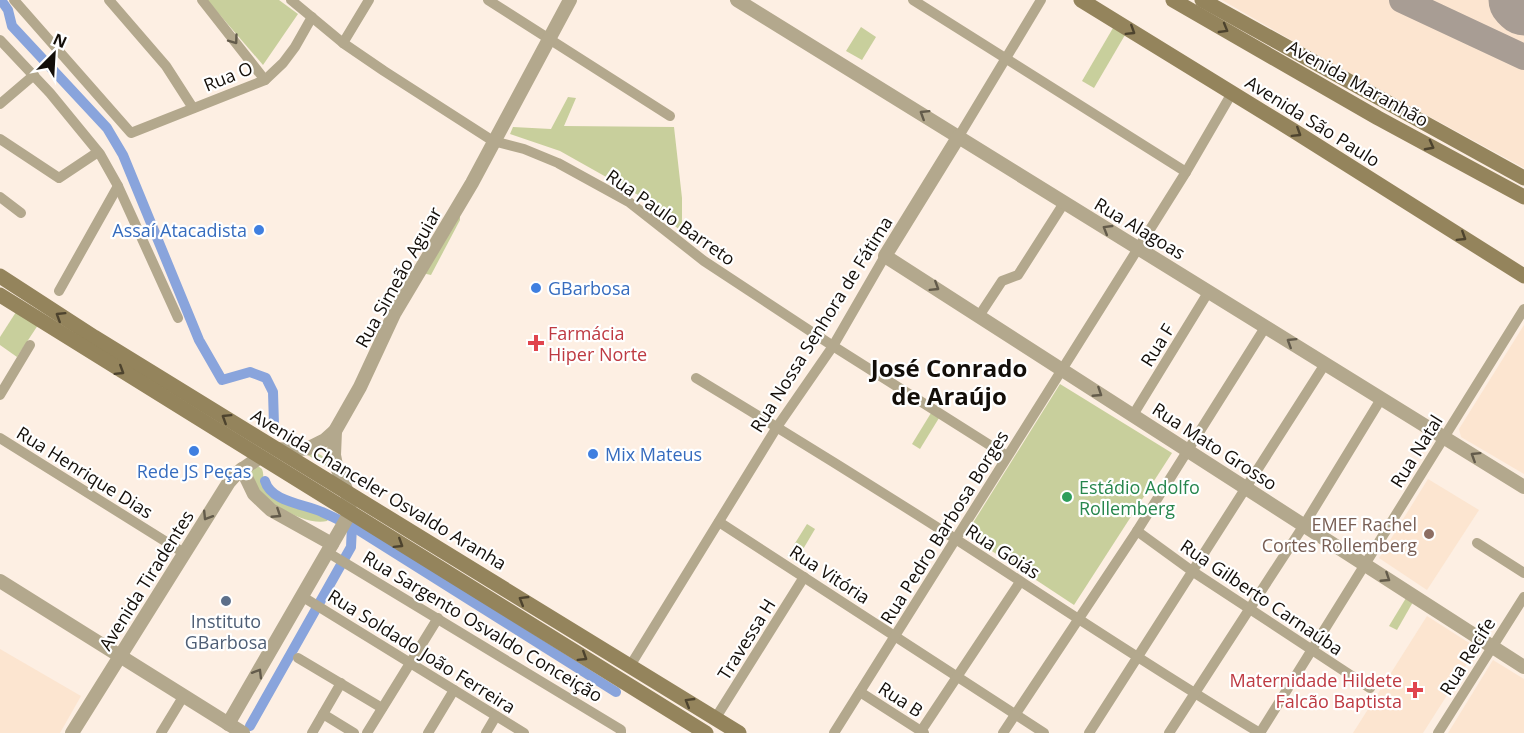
<svg xmlns="http://www.w3.org/2000/svg" width="1524" height="733" viewBox="0 0 1524 733" font-family="'Open Sans',sans-serif">
<style>
.built{fill:#fce5d0}
.green{fill:#c8cf9c}
.lines{fill:none;stroke-linecap:round;stroke-linejoin:round}
.canal{stroke:#89a4dc;stroke-width:10}
.taxiway{stroke:#a89d94;stroke-width:26}
.runway{stroke:#a89d94;stroke-width:63}
.minor{stroke:#b3a88d;stroke-width:10}
.tertiary{stroke:#b3a88d;stroke-width:14}
.secondary{stroke:#94845c;stroke-width:15}
.oneway{stroke:#4d432e}
.oneway2{stroke:#635b4b}
.shop-dot{fill:#3f7fe0;stroke:#fff;stroke-width:2}
.health-dot{fill:#e0444e;stroke:#fff;stroke-width:2}
.leisure-dot{fill:#2e9e5b;stroke:#fff;stroke-width:2}
.education-dot{fill:#8d6e63;stroke:#fff;stroke-width:2}
.service-dot{fill:#5c6f8a;stroke:#fff;stroke-width:2}
.labels{text-anchor:middle;dominant-baseline:central;stroke-width:4.5;stroke-linejoin:round;paint-order:stroke}
.street-label{font-size:18px;fill:#130e09;stroke:#fff}
.shop-label{font-size:18px;fill:#366cbe;stroke:#fff;text-anchor:start}
.health-label{font-size:18px;fill:#be3a42;stroke:#fff;text-anchor:start}
.leisure-label{font-size:18px;fill:#27864d;stroke:#fff;text-anchor:start}
.education-label{font-size:18px;fill:#785e54;stroke:#fff;text-anchor:end}
.service-label{font-size:18px;fill:#4e5e75;stroke:#fff}
.district-label{font-size:24px;font-weight:bold;fill:#130e09;stroke:#fff}
</style>
<rect width="100%" height="100%" fill="#fdefe3"/>
<g class="built">
<polygon points="1222,0 1524,0 1524,168 1329,62"/>
<polygon points="1524,325 1524,474 1461,437 1459,429"/>
<polygon points="1428,479 1479,510 1427,590 1379,558"/>
<polygon points="1427,616 1477,648 1423,733 1353,733"/>
<polygon points="0,649 81,696 60,733 0,733"/>
<polygon points="1493,660 1524,679 1524,733 1448,733"/>
</g>
<g class="green">
<polygon points="207,0 279,0 298,14 263,65"/>
<polygon points="861,27 876,37 862,60 846,51"/>
<polygon points="1113,28 1125,35 1094,88 1082,81"/>
<polygon points="568,97 576,98 564,126 674,127 682,198 682,232 640,196 560,151 510,134 513,127 551,129"/>
<polygon points="460,208 460,220 431,275 422,273"/>
<polygon points="16,312 38,325 17,357 0,345 0,337"/>
<polygon points="1060,384 1172,453 1074,605 966,534"/>
<polygon points="931,413 939,418 920,449 912,444"/>
<path d="M301,451C319,450 325,456 334,471Z"/>
<path d="M254,463L262,469C265,476 261,485 267,492C276,505 309,511 325,515L329,518L327,521C308,526 272,506 260,492C254,485 249,477 243,469Z"/>
<polygon points="807,524 815,529 796,561 787,556"/>
<polygon points="1406,598 1413,602 1397,630 1389,626"/>
</g>
<g class="lines">
<g class="canal">
<polyline points="1,0 8,10 12,26 107,128 123,155 199,340 222,380 250,372 266,378 273,392 274,425"/>
<path d="M265,481C271,502 305,504 322,512C332,516 342,522 352,526L616,692"/>
<polyline points="250,726 351,547 352,526"/>
</g>
<polyline class="taxiway" points="1402,0 1524,57"/>
<polyline class="runway" points="1520,0 1524,4"/>
<g class="minor">
<polyline points="14,0 131,133 265,80 283,63 295,47 312,17"/>
<polyline points="109,0 166,66 193,108"/>
<polyline points="202,0 265,80"/>
<polyline points="291,0 343,43 384,71 493,141 524,149 558,163 629,202 704,261 833,346 1007,456"/>
<polyline points="488,0 670,116"/>
<polyline points="913,0 1186,172"/>
<polyline points="0,40 50,93 100,154 118,186 178,318"/>
<polyline points="343,43 369,0"/>
<polyline points="0,104 34,75"/>
<polyline points="959,136 1041,0"/>
<polyline points="0,139 59,178 98,152"/>
<polyline points="0,197 21,213"/>
<polyline points="59,291 118,186"/>
<polyline points="979,316 1002,281 1018,275 1064,203"/>
<path d="M696,378C782,430 869,484 954,538C1056,604 1156,671 1260,733L1524,309"/>
<polyline points="0,395 30,345"/>
<polyline points="1133,415 1209,291"/>
<polyline points="0,438 184,553"/>
<polyline points="719,522 1044,733"/>
<polyline points="1137,531 1192,571 1370,688"/>
<polyline points="1477,543 1524,573"/>
<polyline points="327,552 618,728 621,730 621,733"/>
<polyline points="303,597 524,733"/>
<polyline points="298,658 382,708"/>
<polyline points="630,666 777,427 833,346 885,256"/>
<polyline points="860,692 924,733"/>
<polyline points="323,714 354,733"/>
<polyline points="715,719 804,577"/>
<polyline points="921,731 1020,582"/>
<polyline points="161,733 183,697"/>
<polyline points="312,733 341,683"/>
<polyline points="367,733 438,618"/>
<polyline points="428,733 454,690"/>
<polyline points="486,733 496,716"/>
<polyline points="834,733 1186,172 1232,93"/>
<polyline points="1003,733 1137,531 1266,326"/>
<polyline points="1089,733 1325,364"/>
<polyline points="1169,733 1304,525 1381,399"/>
<polyline points="1438,733 1524,597"/>
</g>
<g class="tertiary">
<polyline points="737,0 1524,487"/>
<polyline points="959,136 885,256 1524,667"/>
<polyline points="276,449 291,450 309,448 325,440 335,431 360,387 394,314 472,183 570,0"/>
<polyline points="242,469 254,494 271,510 332,544"/>
<polyline points="0,581 243,733"/>
<polyline points="228,724 350,513 347,492 336,465 334,455 335,431"/>
<polyline points="72,733 229,482 237,473 260,457"/>
</g>
<g class="secondary">
<polyline points="1081,0 1294,131 1524,276"/>
<polyline points="1173,0 1378,118 1524,197"/>
<polyline points="1202,0 1524,178"/>
<polyline points="0,276 94,337 739,733"/>
<polyline points="0,295 706,733"/>
</g>
</g>
<defs><path id="oneway-chevron" d="M-2-3.5L2.5 0L-2 3.5" fill="none" stroke-width="1.6" stroke-linecap="round" stroke-linejoin="round" transform="scale(1.5)"/></defs>
<g class="oneway">
<use href="#oneway-chevron" transform="translate(1224 29) rotate(30)"/>
<use href="#oneway-chevron" transform="translate(1131 31) rotate(32)"/>
<use href="#oneway-chevron" transform="translate(1297 133) rotate(32)"/>
<use href="#oneway-chevron" transform="translate(1430 146) rotate(28)"/>
<use href="#oneway-chevron" transform="translate(1462 237) rotate(32)"/>
<use href="#oneway-chevron" transform="translate(60 316) rotate(-148)"/>
<use href="#oneway-chevron" transform="translate(120 371) rotate(32)"/>
<use href="#oneway-chevron" transform="translate(226 418) rotate(-148)"/>
<use href="#oneway-chevron" transform="translate(399 544) rotate(32)"/>
<use href="#oneway-chevron" transform="translate(523 600) rotate(-149)"/>
<use href="#oneway-chevron" transform="translate(583 657) rotate(32)"/>
<use href="#oneway-chevron" transform="translate(689 702) rotate(-149)"/>
</g>
<g class="oneway2">
<use href="#oneway-chevron" transform="translate(234 40) rotate(54)"/>
<use href="#oneway-chevron" transform="translate(924 114) rotate(-148)"/>
<use href="#oneway-chevron" transform="translate(1107 229) rotate(-149)"/>
<use href="#oneway-chevron" transform="translate(935 287) rotate(32)"/>
<use href="#oneway-chevron" transform="translate(1291 342) rotate(-148)"/>
<use href="#oneway-chevron" transform="translate(1098 393) rotate(33)"/>
<use href="#oneway-chevron" transform="translate(1475 456) rotate(-148)"/>
<use href="#oneway-chevron" transform="translate(277 514) rotate(33)"/>
<use href="#oneway-chevron" transform="translate(207 516) rotate(122)"/>
<use href="#oneway-chevron" transform="translate(1386 578) rotate(33)"/>
<use href="#oneway-chevron" transform="translate(258 673) rotate(-59)"/>
</g>
<g class="shop-dot">
<circle cx="259" cy="230" r="6"/>
<circle cx="536" cy="288" r="6"/>
<circle cx="194" cy="451" r="6"/>
<circle cx="593" cy="454" r="6"/>
</g>
<g class="health-dot">
<path d="M533 334h6v6h6v6h-6v6h-6v-6h-6v-6h6z"/>
<path d="M1412 681h6v6h6v6h-6v6h-6v-6h-6v-6h6z"/>
</g>
<circle class="leisure-dot" cx="1067" cy="497" r="6"/>
<circle class="education-dot" cx="1429" cy="534" r="6"/>
<circle class="service-dot" cx="226" cy="601" r="6"/>
<g class="labels">
<g class="street-label">
<text transform="translate(228 76) rotate(-22)">Rua O</text>
<text transform="translate(1358 83) rotate(29)">Avenida Maranhão</text>
<text transform="translate(1313 121) rotate(32)">Avenida São Paulo</text>
<text transform="translate(671 217) rotate(35)">Rua Paulo Barreto</text>
<text transform="translate(1140 228) rotate(31)">Rua Alagoas</text>
<text transform="translate(398 277) rotate(-61)">Rua Simeão Aguiar</text>
<text transform="translate(821 324) rotate(-58)">Rua Nossa Senhora de Fátima</text>
<text transform="translate(1157 345) rotate(-58)">Rua F</text>
<text transform="translate(1215 446) rotate(33)">Rua Mato Grosso</text>
<text transform="translate(1416 451) rotate(-58)">Rua Natal</text>
<text transform="translate(85 472) rotate(32)">Rua Henrique Dias</text>
<text transform="translate(379 489) rotate(31)">Avenida Chanceler Osvaldo Aranha</text>
<text transform="translate(944 527) rotate(-58)">Rua Pedro Barbosa Borges</text>
<text transform="translate(1003 551) rotate(33)">Rua Goiás</text>
<text transform="translate(830 574) rotate(33)">Rua Vitória</text>
<text transform="translate(146 580) rotate(-58)">Avenida Tiradentes</text>
<text transform="translate(1262 597) rotate(34)">Rua Gilberto Carnaúba</text>
<text transform="translate(483 626) rotate(31)">Rua Sargento Osvaldo Conceição</text>
<text transform="translate(746 639) rotate(-58)">Travessa H</text>
<text transform="translate(422 651) rotate(32)">Rua Soldado João Ferreira</text>
<text transform="translate(1467 656) rotate(-58)">Rua Recife</text>
<text transform="translate(901 699) rotate(33)">Rua B</text>
</g>
<g class="shop-label">
<text x="247" y="230" text-anchor="end">Assaí Atacadista</text>
<text x="548" y="288">GBarbosa</text>
<text x="605" y="454">Mix Mateus</text>
<text x="194" y="471" text-anchor="middle">Rede JS Peças</text>
</g>
<g class="health-label">
<text x="548" y="333">Farmácia<tspan x="548" dy="21">Hiper Norte</tspan></text>
<text x="1402" y="680" text-anchor="end">Maternidade Hildete<tspan x="1402" dy="21">Falcão Baptista</tspan></text>
</g>
<g class="leisure-label">
<text x="1079" y="487">Estádio Adolfo<tspan x="1079" dy="21">Rollemberg</tspan></text>
</g>
<g class="education-label">
<text x="1417" y="524">EMEF Rachel<tspan x="1417" dy="21">Cortes Rollemberg</tspan></text>
</g>
<g class="service-label">
<text x="226" y="621">Instituto<tspan x="226" dy="21">GBarbosa</tspan></text>
</g>
<g class="district-label">
<text x="949" y="367">José Conrado<tspan x="949" dy="28">de Araújo</tspan></text>
</g>
</g>
<g transform="translate(54 54) rotate(24)" stroke="#ffffff" stroke-width="4.5" paint-order="stroke">
<path d="M0-4.5L10 22L0 15L-10 22Z" fill="#130e09"/>
<text y="-9" font-size="16" font-weight="bold" text-anchor="middle" fill="#130e09">N</text>
</g>
</svg>
